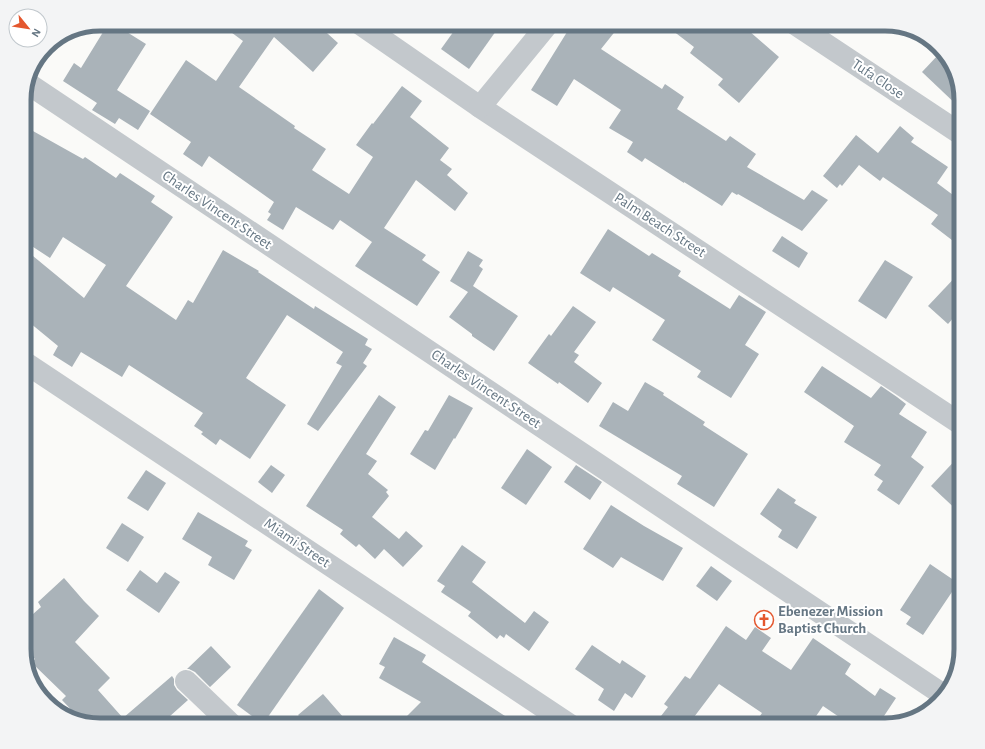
<svg xmlns="http://www.w3.org/2000/svg" width="985" height="749" viewBox="0 0 985 749" font-family="'Alegreya Sans',sans-serif">
<style>
.building{fill:#aab3b9}
.lines{fill:none;stroke-linecap:round;stroke-linejoin:round}
.minor{stroke:#c3c8cc;stroke-width:22}
.labels{text-anchor:middle;dominant-baseline:central;stroke-width:4;stroke-linejoin:round;paint-order:stroke}
.street-label{font-size:15px;fill:#657683;stroke:#fff}
.poi-label{font-size:15px;font-weight:bold;fill:#657683;stroke:#fff;text-anchor:start}
.rim{fill:none;stroke:#657683;stroke-width:5}
</style>
<rect width="100%" height="100%" fill="#fafaf8"/>
<g class="building">
<polygon points="108,24 114,24 146,44 117,90 150,111 138,130 119,118 115,124 92,110 97,103 63,81 74,63 81,68"/>
<polygon points="220,24 317,24 338,43 313,72 274,37 239,87 295,126 294,128 326,149 312,170 349,194 373,157 356,145 372,123 373,124 402,86 422,101 410,117 449,148 440,160 452,169 447,175 468,193 455,211 416,180 384,228 426,255 422,260 440,272 417,306 355,266 372,242 340,220 333,230 296,207 283,230 267,220 271,214 268,212 274,202 209,156 202,167 183,154 191,142 150,114 186,60 216,81 243,41"/>
<polygon points="459,24 501,24 469,69 441,49"/>
<polygon points="572,24 621,24 601,49 662,89 665,84 684,97 677,109 726,141 730,136 756,154 747,167 804,200 812,190 828,200 802,231 738,194 737,195 732,192 722,206 684,182 684,183 645,158 642,162 627,152 633,142 609,128 621,110 574,79 557,106 531,90"/>
<polygon points="664,24 741,24 779,57 739,103 718,85 723,79 690,53 694,47"/>
<polygon points="939,54 954,67 961,99 961,109 922,72"/>
<polygon points="24,126 83,159 85,157 116,178 120,173 155,196 151,202 173,217 126,286 176,320 188,300 193,303 223,250 259,271 258,272 314,309 315,306 368,339 365,345 372,349 363,363 367,366 318,431 307,424 342,366 336,363 343,352 287,315 246,378 286,405 250,459 220,439 216,445 201,434 203,432 194,426 203,413 129,365 122,377 81,352 72,367 53,355 58,346 24,318 24,270 33,256 84,298 106,265 63,237 50,258 24,241"/>
<polygon points="900,126 914,138 911,142 948,167 937,183 961,201 961,247 931,224 938,215 883,177 880,181 859,165 842,186 840,184 837,188 823,176 856,135 878,153"/>
<polygon points="608,229 649,256 652,253 681,271 678,276 730,309 739,295 766,312 745,345 759,354 731,398 697,377 701,371 652,340 665,320 613,287 610,292 580,273"/>
<polygon points="782,236 808,253 799,268 772,251"/>
<polygon points="468,251 483,260 479,266 483,269 473,286 518,316 494,351 472,336 472,334 449,317 468,292 450,281"/>
<polygon points="885,260 913,277 886,319 858,301"/>
<polygon points="961,271 961,309 948,324 928,306"/>
<polygon points="573,306 596,322 574,352 579,355 574,362 602,383 588,403 559,382 558,384 528,363 549,334 551,336"/>
<polygon points="822,366 871,398 881,386 897,397 906,404 899,414 927,432 911,457 924,467 899,505 877,490 883,481 874,475 881,465 844,442 854,426 804,392"/>
<polygon points="645,382 664,393 663,395 705,422 703,425 748,454 714,507 677,484 682,476 599,426 613,402 628,411"/>
<polygon points="379,395 396,407 366,454 377,461 368,474 388,490 386,492 389,496 372,517 399,539 406,531 423,546 403,567 384,549 375,559 359,544 356,547 340,534 343,530 306,506"/>
<polygon points="449,395 473,408 455,439 454,438 435,470 410,454 425,430 428,431"/>
<polygon points="527,449 552,467 526,505 501,488"/>
<polygon points="961,454 961,514 931,486"/>
<polygon points="271,465 285,475 272,493 258,482"/>
<polygon points="576,465 602,482 590,500 564,482"/>
<polygon points="146,470 166,483 148,511 127,498"/>
<polygon points="778,488 796,500 794,503 817,517 797,549 778,537 782,530 760,514"/>
<polygon points="611,505 644,526 683,548 663,581 621,557 613,568 583,549"/>
<polygon points="198,512 248,541 245,546 252,550 234,580 208,565 212,557 182,539"/>
<polygon points="122,523 144,537 128,562 106,548"/>
<polygon points="462,545 486,562 472,582 525,623 534,611 549,622 529,651 506,634 504,638 500,635 497,639 468,616 471,612 441,592 445,586 437,581"/>
<polygon points="930,564 958,583 923,635 906,624 911,617 900,610"/>
<polygon points="711,566 732,581 717,601 696,586"/>
<polygon points="140,570 157,583 165,572 180,582 159,613 126,590"/>
<polygon points="64,578 84,601 99,616 75,642 110,678 98,690 123,718 172,676 174,679 174,685 177,690 188,700 160,725 99,725 79,718 62,700 66,696 32,663 35,659 24,647 24,622 41,607 38,602"/>
<polygon points="319,589 344,608 263,724 237,705"/>
<polygon points="726,626 746,640 755,627 771,638 762,651 791,670 813,638 851,664 845,674 875,696 880,688 896,698 878,725 851,725 823,706 810,725 754,725 762,713 719,684 688,725 654,725 668,707 664,704 685,676 690,679"/>
<polygon points="394,637 426,655 422,662 519,725 398,725 421,702 379,678 385,667 379,664"/>
<polygon points="592,645 620,664 622,660 646,676 632,698 625,693 614,711 598,700 604,689 575,669"/>
<polygon points="211,646 231,667 210,687 195,672 189,669 187,669"/>
<polygon points="323,694 350,725 307,725 298,715"/>
</g>
<g class="lines">
<g class="minor">
<polyline points="360,24 480,107 961,424"/>
<polyline points="795,24 961,134"/>
<polyline points="27,83 945,696"/>
<polyline points="480,107 548,24"/>
<polyline points="24,362 570,725"/>
<polyline points="186,681 232,725"/>
</g>
</g>
<defs>
<symbol id="church-ring" viewBox="-11 -11 22 22"><circle r="9.5" fill="#fff" stroke="#e4572e" stroke-width="1.5"/><path d="M-1.2-6h2.4v3.5h3.3v2.4h-3.3V6h-2.4V-.1h-3.3v-2.4h3.3Z" fill="#e4572e"/></symbol>
</defs>
<g fill-rule="evenodd">
<use href="#church-ring" x="753" y="609" width="22" height="22"/>
</g>
<g class="labels">
<g class="street-label">
<text transform="translate(878 79) rotate(34)">Tufa Close</text>
<text transform="translate(217 210) rotate(34)">Charles Vincent Street</text>
<text transform="translate(660 225) rotate(33)">Palm Beach Street</text>
<text transform="translate(486 389) rotate(34)">Charles Vincent Street</text>
<text transform="translate(297 543) rotate(34)">Miami Street</text>
</g>
<g class="poi-label">
<text x="778" y="611">Ebenezer Mission<tspan x="778" dy="17">Baptist Church</tspan></text>
</g>
</g>
<path d="M0 0H985V749H0ZM100 31H885A69 69 0 0 1 954 100V649A69 69 0 0 1 885 718H100A69 69 0 0 1 31 649V100A69 69 0 0 1 100 31Z" fill="#f3f4f5" fill-rule="evenodd"/>
<path class="rim" d="M100 31H885A69 69 0 0 1 954 100V649A69 69 0 0 1 885 718H100A69 69 0 0 1 31 649V100A69 69 0 0 1 100 31Z"/>
<g transform="translate(28 28) rotate(120)"><circle r="19" fill="#ffffff" stroke="#c1c8cd"/>
<path d="M0-3L7 15L0 10L-7 15Z" fill="#e4572e"/>
<text y="-6" font-size="11" font-weight="bold" text-anchor="middle" fill="#657683">N</text>
</g>
</svg>
